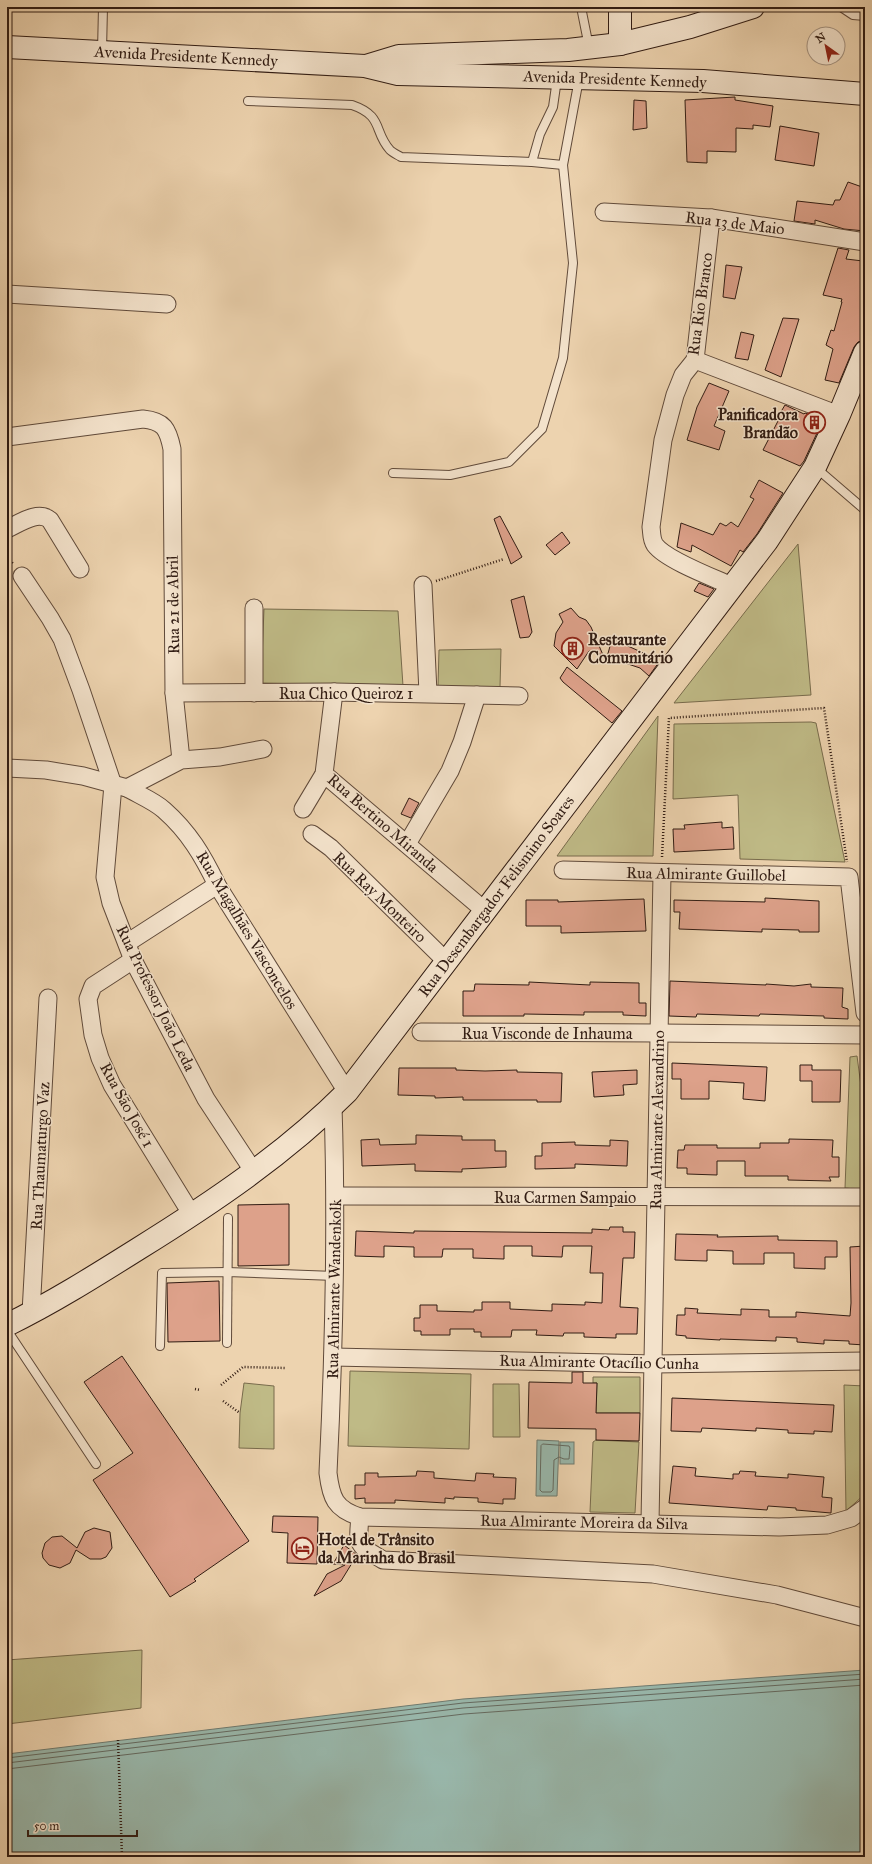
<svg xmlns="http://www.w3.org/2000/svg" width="872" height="1864" viewBox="0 0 872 1864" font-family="'IM FELL Great Primer',serif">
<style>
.green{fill:#bfba86;stroke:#786b4c}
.water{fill:#99b8ac;stroke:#6f7a6f}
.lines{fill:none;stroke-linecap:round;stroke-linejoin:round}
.shore{stroke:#656a60;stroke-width:1}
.building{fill:#dda18a;stroke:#311c13}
.lane-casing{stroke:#604a3a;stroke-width:10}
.street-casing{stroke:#604a3a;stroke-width:19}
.secondary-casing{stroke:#311c13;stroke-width:24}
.path{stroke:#311c13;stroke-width:2.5;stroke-dasharray:1 2;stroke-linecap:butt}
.lane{stroke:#f3e2cb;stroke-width:8}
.street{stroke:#f3e2cb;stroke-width:17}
.secondary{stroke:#f3e2cb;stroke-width:22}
.labels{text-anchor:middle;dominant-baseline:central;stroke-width:3;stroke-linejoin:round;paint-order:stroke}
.street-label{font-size:16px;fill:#311c13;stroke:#f3e2cb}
.poi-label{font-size:16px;font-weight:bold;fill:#311c13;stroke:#f3e2cb;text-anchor:start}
</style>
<rect width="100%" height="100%" fill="#edd3af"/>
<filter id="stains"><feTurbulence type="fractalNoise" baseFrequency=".005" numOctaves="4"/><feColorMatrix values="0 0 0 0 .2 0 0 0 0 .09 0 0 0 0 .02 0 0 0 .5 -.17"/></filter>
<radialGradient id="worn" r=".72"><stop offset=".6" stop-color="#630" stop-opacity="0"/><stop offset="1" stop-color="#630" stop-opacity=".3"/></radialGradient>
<g class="green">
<polygon points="798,544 811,695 674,703"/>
<polygon points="264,609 398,611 403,686 261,683"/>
<polygon points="501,649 500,687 438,686 439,650"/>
<polygon points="658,716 653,856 557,856"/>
<polygon points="811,722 816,723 845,862 740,859 738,795 673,799 674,724"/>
<polygon points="857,1056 865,1116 865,1190 845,1188 850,1057"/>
<polygon points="350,1371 471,1374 469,1449 348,1446"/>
<polygon points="593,1377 640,1377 640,1413 596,1413 597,1383 593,1383"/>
<polygon points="244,1383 274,1386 274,1449 239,1448 240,1413"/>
<polygon points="493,1384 519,1384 520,1437 493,1437"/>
<polygon points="844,1385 865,1386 865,1494 846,1511"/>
<polygon points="596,1440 639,1442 635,1513 590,1512 593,1442"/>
<polygon points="142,1650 141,1708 7,1724 7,1660"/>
</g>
<g class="water">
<polygon points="537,1440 559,1441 557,1496 536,1496"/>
<rect x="560" y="1442" width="14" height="22"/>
<polygon points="865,1670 865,1857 7,1857 7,1754 463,1699"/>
</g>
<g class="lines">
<g class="shore">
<polygon points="543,1444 569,1446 570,1448 569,1459 564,1459 559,1457 554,1460 553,1490 551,1492 542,1492 540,1490 541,1446"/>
<polyline points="7,1758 463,1703 865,1674"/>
<polyline points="7,1763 463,1708 865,1679"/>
<polyline points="7,1769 464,1714 865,1685"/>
</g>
</g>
<g class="building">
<polygon points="735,97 735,100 773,106 770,127 753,125 753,129 736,128 736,152 707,151 707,163 687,162 685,100"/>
<polygon points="634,100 646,101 647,128 633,130"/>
<polygon points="780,126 819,133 814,166 775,160"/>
<polygon points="848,182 865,188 865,231 844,229 815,220 815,224 794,221 797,201 833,205 835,200 840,200"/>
<polygon points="838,248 849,250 846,259 863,261 863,264 865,264 865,340 858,342 854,347 839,383 825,380 833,349 826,345 831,330 834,331 842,302 841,302 842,299 823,295"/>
<polygon points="726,265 742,267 735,299 723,297"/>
<polygon points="783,318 799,319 781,377 765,370"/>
<polygon points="741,332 754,335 748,360 735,358"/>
<polygon points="709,383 729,391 714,426 725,431 719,450 687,440 697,407"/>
<polygon points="785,405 804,414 805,413 823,420 804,461 800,466 763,450 778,421 776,420"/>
<polygon points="759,480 783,493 757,534 743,552 740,550 731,566 692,545 691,552 677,547 681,523 713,535 720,523 726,526 731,522 738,527 754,499 750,497"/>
<polygon points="500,516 522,557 511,564 494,519"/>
<polygon points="562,532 570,543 555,555 546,545"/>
<polygon points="699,583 714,589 708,597 694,591"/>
<polygon points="524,596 532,632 529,637 520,638 511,600"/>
<polygon points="571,608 579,617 586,620 591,627 603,655 589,651 577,669 554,646 556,633 563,622 559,614"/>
<polygon points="612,639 648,655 659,662 649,676 640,668 607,657"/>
<polygon points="567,667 622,711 612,723 563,682 560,678"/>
<polygon points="409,798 419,803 411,818 401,814"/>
<polygon points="722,822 722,828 733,827 734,849 674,852 673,829 685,829 684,825"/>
<polygon points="765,898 819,901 819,932 799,932 799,930 762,929 762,932 679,929 680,912 674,912 674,900 765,902"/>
<polygon points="644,899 646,931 561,933 561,926 526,926 526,900 558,900 558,902"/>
<polygon points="670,981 766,985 766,984 794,986 811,984 811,987 843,988 842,1007 848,1009 848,1019 824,1018 824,1016 760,1014 759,1016 697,1014 696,1017 669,1016"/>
<polygon points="529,982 590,985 590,982 639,983 639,1003 646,1003 646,1016 623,1015 623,1012 584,1012 584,1015 524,1014 524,1016 463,1016 463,991 474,991 475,984 529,985"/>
<polygon points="672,1063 767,1067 765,1101 743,1099 744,1083 709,1081 709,1099 681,1099 681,1079 672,1079"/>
<polygon points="800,1065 812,1065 812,1070 841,1070 840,1102 812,1102 812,1081 800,1081"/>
<polygon points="399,1068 456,1068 456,1070 485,1071 517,1070 517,1072 562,1073 561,1102 537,1102 537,1100 463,1100 463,1097 435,1098 435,1096 398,1095"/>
<polygon points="637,1070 637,1084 623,1085 624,1095 594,1097 592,1072"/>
<polygon points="416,1135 462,1136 462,1140 495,1140 495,1151 506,1151 506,1167 462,1169 462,1172 415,1171 415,1164 362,1166 361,1140 379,1139 380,1145 416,1144"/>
<polygon points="789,1139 833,1140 832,1157 839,1157 839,1177 829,1177 831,1181 788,1180 788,1176 745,1176 745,1161 717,1161 717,1175 687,1174 687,1168 677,1168 678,1150 684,1150 685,1145 717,1145 717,1148 760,1148 760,1143 789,1143"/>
<polygon points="610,1140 628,1141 627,1166 575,1164 575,1168 535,1169 535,1156 542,1156 542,1143 575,1142 575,1145 610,1146"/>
<polygon points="289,1204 289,1265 238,1266 238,1205"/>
<polygon points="610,1227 623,1227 623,1232 635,1232 634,1258 623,1258 620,1307 638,1308 637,1334 616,1334 616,1338 584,1337 584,1333 564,1333 563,1336 536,1335 537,1330 512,1330 511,1337 481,1337 481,1332 474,1332 474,1329 450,1329 450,1335 421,1335 421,1331 414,1331 414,1318 420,1318 420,1305 437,1305 437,1311 474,1312 474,1310 482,1310 482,1302 510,1302 510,1309 552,1311 552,1304 585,1305 585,1302 602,1303 603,1273 590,1273 592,1246 563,1246 562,1257 532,1256 532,1246 504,1246 504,1259 473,1258 473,1249 443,1249 442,1257 414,1257 414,1247 384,1246 384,1257 355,1256 356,1231 414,1233 414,1231 592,1233 592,1229 609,1230"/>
<polygon points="676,1234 718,1235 717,1237 778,1236 778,1240 837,1241 837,1257 825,1257 825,1269 794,1268 794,1253 764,1253 764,1264 733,1264 733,1251 707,1250 707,1261 675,1260"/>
<polygon points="865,1246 865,1345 849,1344 849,1341 824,1340 824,1344 797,1342 797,1338 776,1337 776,1341 720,1339 720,1340 686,1338 686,1336 676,1335 677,1315 685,1315 685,1308 698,1309 697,1313 741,1315 741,1309 769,1310 769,1317 796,1317 796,1312 850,1316 851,1303 850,1247"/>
<polygon points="219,1281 220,1341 168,1342 167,1283"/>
<polygon points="122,1356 249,1541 194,1579 196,1581 170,1597 93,1480 133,1453 84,1382"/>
<polygon points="572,1372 583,1372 583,1383 597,1383 596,1413 640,1413 639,1441 596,1440 596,1429 528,1428 529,1382 572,1383"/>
<polygon points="672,1398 834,1405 832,1432 814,1431 814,1434 788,1433 788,1430 756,1428 756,1431 702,1428 701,1432 671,1431"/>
<polygon points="673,1466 696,1468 695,1476 733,1479 733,1474 739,1474 740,1471 756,1472 755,1476 788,1478 788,1474 824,1477 822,1497 832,1498 831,1513 796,1510 796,1508 768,1506 767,1510 669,1503"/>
<polygon points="417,1471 434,1472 434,1478 475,1481 476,1473 494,1474 493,1477 516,1478 515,1499 503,1499 503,1504 478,1502 478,1498 454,1497 454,1499 445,1498 445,1503 395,1500 395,1503 365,1503 365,1498 355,1499 355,1485 365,1485 365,1473 378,1473 378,1477 416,1476"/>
<polygon points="273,1516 318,1517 317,1564 287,1563 288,1533 272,1532"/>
<polygon points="94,1528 110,1532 112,1548 106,1557 101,1559 90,1559 76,1550 70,1563 60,1568 49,1565 43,1558 42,1553 45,1543 52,1537 62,1536 77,1548 85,1532"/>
<polygon points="344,1545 357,1555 341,1581 314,1596 327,1574 345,1565 333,1564"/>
</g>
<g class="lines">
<defs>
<g id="lane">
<polyline points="581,7 589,47"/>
<polyline points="841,7 853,15 865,16"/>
<polyline points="102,51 103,7"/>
<path d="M248,101L352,105C384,116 373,131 390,150C393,153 398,155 401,157L532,162L563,165"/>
<polyline points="532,162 540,134 553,107 557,79"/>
<polyline points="815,467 865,510"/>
<polyline points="393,473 450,475 509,462 542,429 563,358 573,263 563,165 579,79"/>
<polyline points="7,1330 96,1464"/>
<polyline points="227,1343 228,1218"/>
<polyline points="160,1346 162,1273 227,1272 335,1276"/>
</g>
<g id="street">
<polyline points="604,212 711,218 865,242"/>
<path d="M711,218L695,360L683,375L675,395L663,440L651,527C652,533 651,539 655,545C666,560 714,578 732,586"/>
<polyline points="7,294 167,304"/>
<polyline points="695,360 839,415"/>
<path d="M7,437L143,419C164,421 168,429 172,449L174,693L181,760"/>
<path d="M7,529C20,523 38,510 50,520L80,569"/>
<polyline points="22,576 50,618 62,639 81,690 113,785 105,877 111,903 133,960 206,1099 254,1172"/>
<polyline points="423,585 428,693"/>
<polyline points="254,608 254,693"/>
<polyline points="174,693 334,692 519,696"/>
<polyline points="7,768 46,770 83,776 127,788 181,760 220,757 263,749"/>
<polyline points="324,774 484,910"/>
<path d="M127,788C139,795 154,801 164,810C189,832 203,856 217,885L347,1092"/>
<polyline points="303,809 324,774 334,692"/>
<polyline points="312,834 331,848 447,962"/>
<polyline points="407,844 450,771 462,742 477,695"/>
<polyline points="563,870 849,877 865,1013"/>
<polyline points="127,943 217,885"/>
<polyline points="133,960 93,986 88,999 93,1035 100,1058 112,1085 192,1215"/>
<polyline points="421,1032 659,1033 865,1035"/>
<path d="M333,1106C337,1228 334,1350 328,1473C331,1498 335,1509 360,1517L779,1527L827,1525L851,1518L865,1508"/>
<polyline points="336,1196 865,1197"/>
<polyline points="31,1313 48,998"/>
<polyline points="333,1357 654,1364 865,1361"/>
<path d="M360,1517C357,1547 358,1545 383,1560L653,1574L777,1595L865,1618"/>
<polyline points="650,1523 662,874"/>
</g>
<g id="secondary">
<polyline points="620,44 620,7"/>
<polyline points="7,47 365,66 398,74 703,81 865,94"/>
<polyline points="366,66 399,56 568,50 620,44 690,27 753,7"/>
<path d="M7,1325C52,1303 95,1276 138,1249C212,1203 285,1154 347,1092L767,541L815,467L839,415L865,352"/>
</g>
</defs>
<use href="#lane" class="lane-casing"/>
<use href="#street" class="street-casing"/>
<use href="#secondary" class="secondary-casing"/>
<g class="path">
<polyline points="7,555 13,564"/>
<polyline points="436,581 504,559"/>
<polyline points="662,857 669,718 824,708 847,862"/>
<polyline points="221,1385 243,1367 286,1368"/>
<polyline points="195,1389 200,1390"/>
<polyline points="223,1401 240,1413"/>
<polyline points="118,1740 122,1857"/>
</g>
<use href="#lane" class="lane"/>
<use href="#street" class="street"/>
<use href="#secondary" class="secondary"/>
</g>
<defs>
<symbol id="building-ring" viewBox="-11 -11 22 22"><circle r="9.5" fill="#f3e2cb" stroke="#8f2418" stroke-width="1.5"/><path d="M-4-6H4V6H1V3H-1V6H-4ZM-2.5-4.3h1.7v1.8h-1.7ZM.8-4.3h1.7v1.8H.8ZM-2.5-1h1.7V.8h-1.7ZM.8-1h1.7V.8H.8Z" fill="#8f2418"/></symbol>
<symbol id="hotel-ring" viewBox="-11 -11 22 22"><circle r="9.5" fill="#f3e2cb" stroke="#8f2418" stroke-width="1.5"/><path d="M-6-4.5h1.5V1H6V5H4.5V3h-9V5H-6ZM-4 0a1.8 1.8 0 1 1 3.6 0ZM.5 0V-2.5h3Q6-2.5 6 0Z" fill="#8f2418"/></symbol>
</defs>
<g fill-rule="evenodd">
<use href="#building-ring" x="802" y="410" width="25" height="25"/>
<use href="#building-ring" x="560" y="636" width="25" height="25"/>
<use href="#hotel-ring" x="290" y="1536" width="25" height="25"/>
</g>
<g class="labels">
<g class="street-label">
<text transform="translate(186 56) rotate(3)">Avenida Presidente Kennedy</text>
<text transform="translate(615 79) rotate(2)">Avenida Presidente Kennedy</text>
<text transform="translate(735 223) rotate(7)">Rua 13 de Maio</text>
<text transform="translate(700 304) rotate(-82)">Rua Rio Branco</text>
<text transform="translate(173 605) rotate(-91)">Rua 21 de Abril</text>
<text x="346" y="693">Rua Chico Queiroz 1</text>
<text transform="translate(383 823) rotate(41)">Rua Bertino Miranda</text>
<text transform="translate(706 874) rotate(1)">Rua Almirante Guillobel</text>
<text transform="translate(496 896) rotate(-53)">Rua Desembargador Felismino Soares</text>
<text transform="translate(380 897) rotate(44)">Rua Ray Monteiro</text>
<text transform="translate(247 930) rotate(59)">Rua Magalhães Vasconcelos</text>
<text transform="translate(156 998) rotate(64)">Rua Professor João Leda</text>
<text x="547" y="1033">Rua Visconde de Inhauma</text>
<text transform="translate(127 1105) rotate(61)">Rua São José 1</text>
<text transform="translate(657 1120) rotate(-89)">Rua Almirante Alexandrino</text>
<text transform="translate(40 1156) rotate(-87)">Rua Thaumaturgo Vaz</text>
<text x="565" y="1197">Rua Carmen Sampaio</text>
<text transform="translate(334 1289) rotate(-89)">Rua Almirante Wandenkolk</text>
<text transform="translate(599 1362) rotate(1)">Rua Almirante Otacílio Cunha</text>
<text transform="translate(584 1522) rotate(1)">Rua Almirante Moreira da Silva</text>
</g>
<g class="poi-label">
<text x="798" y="414" text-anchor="end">Panificadora<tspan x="798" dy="18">Brandão</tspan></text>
<text x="588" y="639">Restaurante<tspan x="588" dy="18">Comunitário</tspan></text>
<text x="318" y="1539">Hotel de Trânsito<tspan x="318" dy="18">da Marinha do Brasil</tspan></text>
</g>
</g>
<rect width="872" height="1864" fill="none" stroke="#edd3af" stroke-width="24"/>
<rect x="8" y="8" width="856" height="1848" fill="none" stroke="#311c13" stroke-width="2"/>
<rect x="12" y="12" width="848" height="1840" fill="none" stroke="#311c13"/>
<g transform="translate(826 46) rotate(327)"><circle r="19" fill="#f3e2cb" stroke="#a59381"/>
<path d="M0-3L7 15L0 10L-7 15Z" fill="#8f2418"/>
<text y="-6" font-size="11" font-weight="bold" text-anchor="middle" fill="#311c13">N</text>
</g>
<path d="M28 1830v6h109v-6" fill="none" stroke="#311c13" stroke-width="2"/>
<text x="34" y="1830" font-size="12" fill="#311c13" stroke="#f3e2cb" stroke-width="3" paint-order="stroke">50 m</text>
<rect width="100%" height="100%" filter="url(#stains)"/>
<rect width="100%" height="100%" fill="url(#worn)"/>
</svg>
